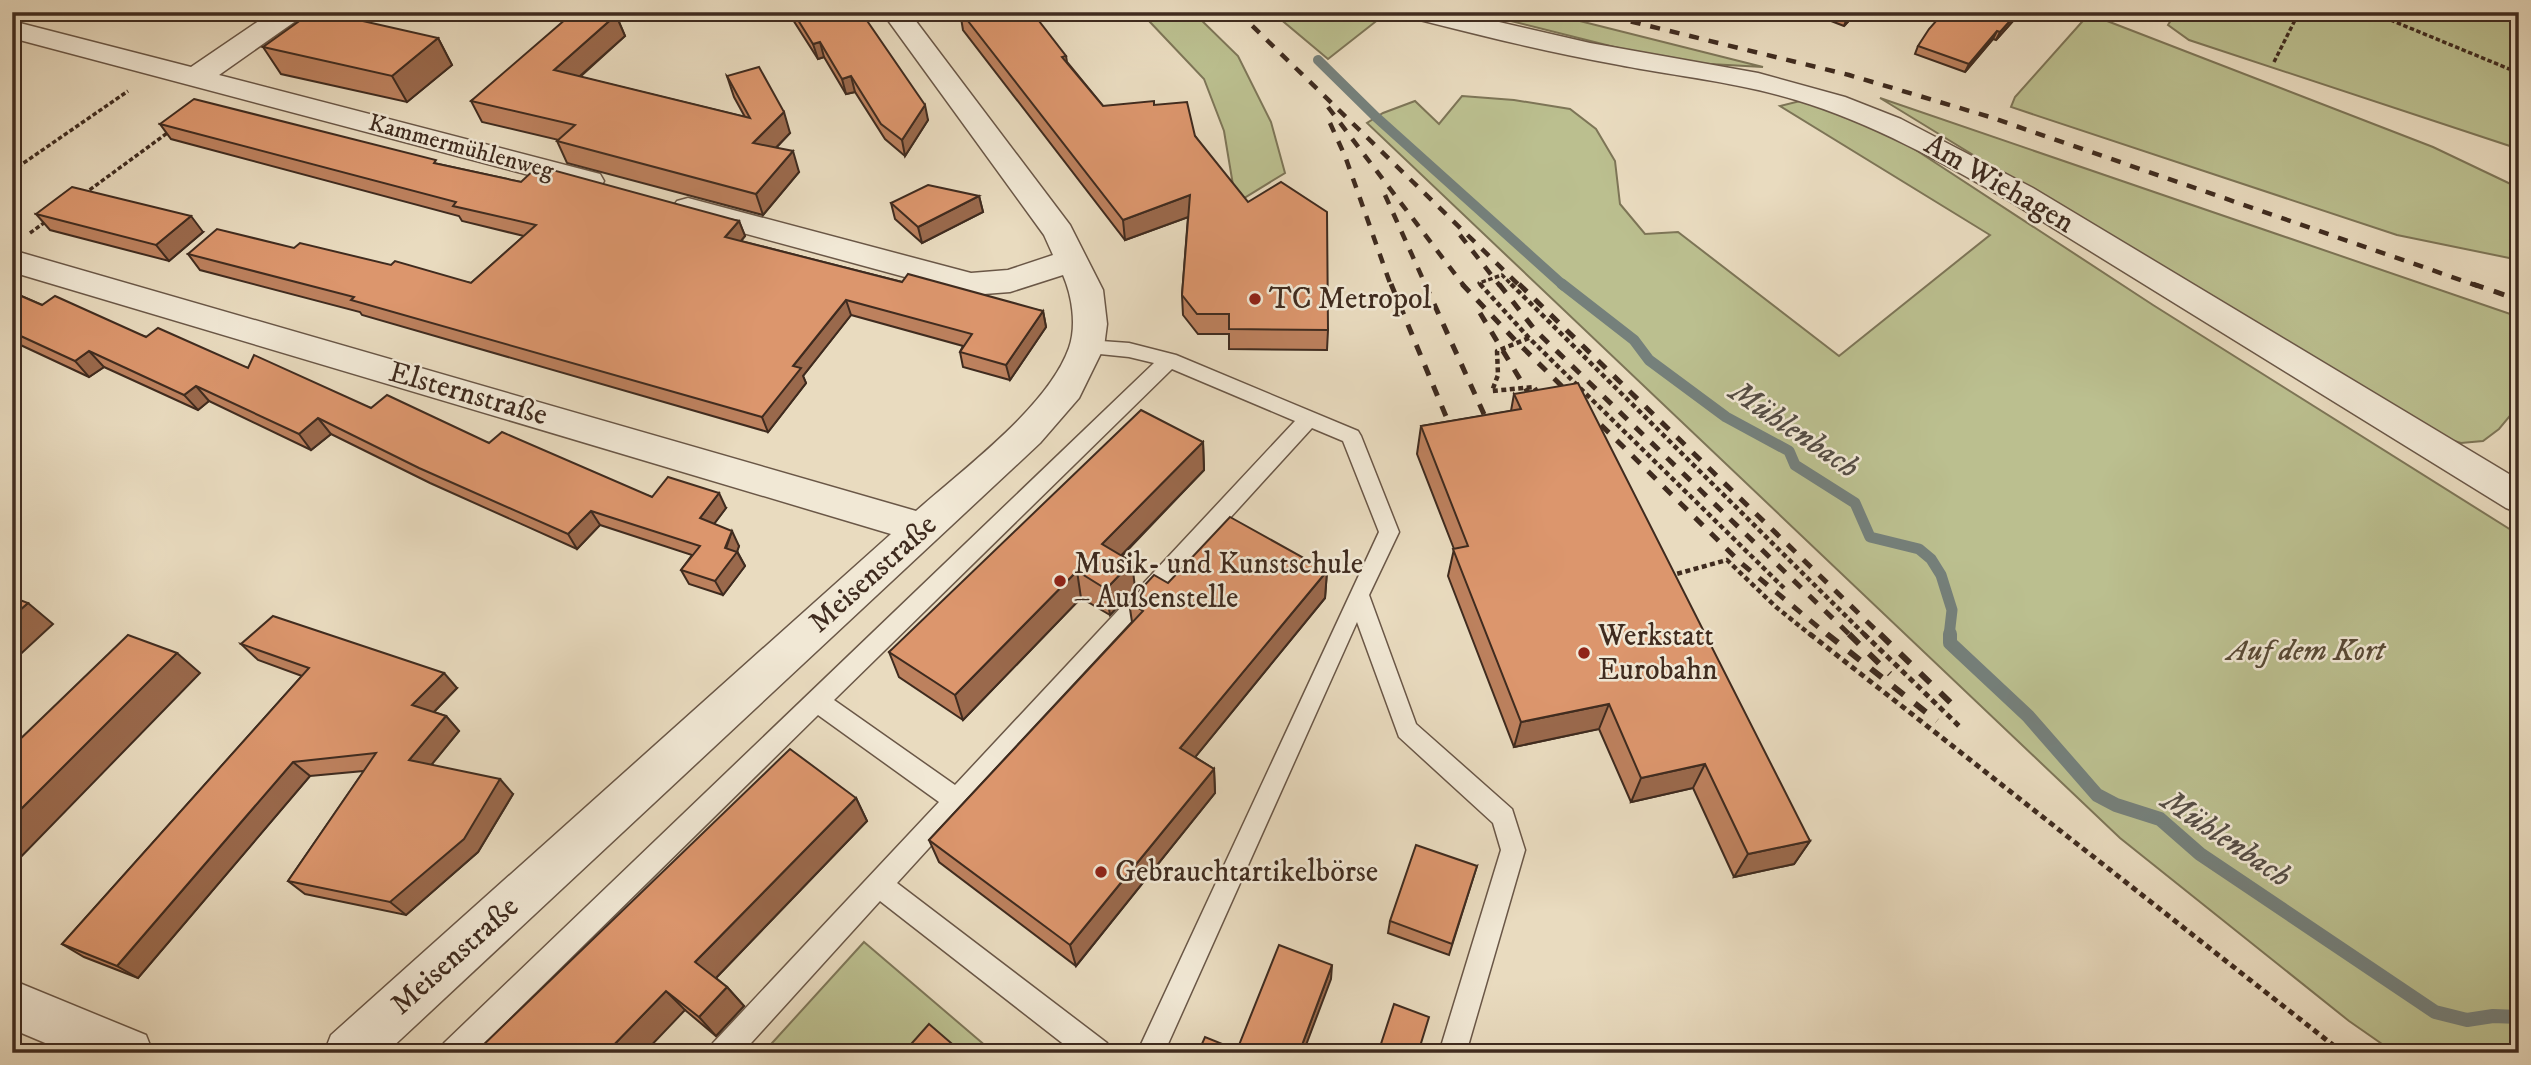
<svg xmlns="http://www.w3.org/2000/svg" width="2531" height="1065" viewBox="0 0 2531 1065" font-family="'IM FELL DW Pica',serif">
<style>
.green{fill:#bbbf8f;stroke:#7d7557;stroke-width:2}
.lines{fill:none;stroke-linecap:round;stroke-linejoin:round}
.stream-far2{stroke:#75807b;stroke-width:10}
.stream-far1{stroke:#75807b;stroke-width:11}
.stream{stroke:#75807b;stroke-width:14}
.lane-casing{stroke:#6a5747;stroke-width:3}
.street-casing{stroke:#6a5747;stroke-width:3}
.path-far2{stroke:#3f2b1f;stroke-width:3.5;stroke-dasharray:4.5 2.5;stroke-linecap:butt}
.path-far1{stroke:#3f2b1f;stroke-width:4.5;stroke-dasharray:5 3.5;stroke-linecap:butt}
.path{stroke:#3f2b1f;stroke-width:5;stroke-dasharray:6 4.5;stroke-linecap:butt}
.lane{fill:#f1e8d5;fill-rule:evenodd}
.street{fill:#f1e8d5;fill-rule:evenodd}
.rail-far2{stroke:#3f2b1f;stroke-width:4.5;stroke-dasharray:10 10;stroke-linecap:butt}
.rail-far1{stroke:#3f2b1f;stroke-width:5;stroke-dasharray:11 11;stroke-linecap:butt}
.rail{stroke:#3f2b1f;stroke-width:6;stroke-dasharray:14 14;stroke-linecap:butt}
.wall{fill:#bd815e;stroke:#3f2b1f;stroke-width:2}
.shaded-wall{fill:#9a694c;stroke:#3f2b1f;stroke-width:2}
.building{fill:#dc966d;stroke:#3f2b1f;stroke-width:2}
.poi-dot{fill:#8f2418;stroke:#f1e8d5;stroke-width:2.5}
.labels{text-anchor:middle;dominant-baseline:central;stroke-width:5;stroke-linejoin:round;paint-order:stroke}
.far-street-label{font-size:24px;fill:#3f2b1f;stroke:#f1e8d5}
.street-label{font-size:30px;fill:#3f2b1f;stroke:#f1e8d5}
.poi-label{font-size:30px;fill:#3f2b1f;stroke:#f1e8d5;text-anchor:start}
.park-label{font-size:30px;font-style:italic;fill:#584935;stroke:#f1e8d5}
.water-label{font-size:32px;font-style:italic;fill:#564e46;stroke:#f1e8d5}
</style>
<rect width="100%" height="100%" fill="#e9dbbf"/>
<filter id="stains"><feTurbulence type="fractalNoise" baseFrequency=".00286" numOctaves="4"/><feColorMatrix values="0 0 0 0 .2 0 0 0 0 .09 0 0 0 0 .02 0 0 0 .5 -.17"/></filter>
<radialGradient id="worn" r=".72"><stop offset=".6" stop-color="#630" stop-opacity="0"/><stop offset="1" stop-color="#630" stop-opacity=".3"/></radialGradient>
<g class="green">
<polygon points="1159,12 1193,12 1238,56 1271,122 1285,173 1236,203 1224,131 1204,79 1149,21"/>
<polygon points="1272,12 1373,12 1384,15 1328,59"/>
<polygon points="1475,12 1544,12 1763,67 1674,62"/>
<polygon points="2176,12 2519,12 2519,149 2189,40 2168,25"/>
<polygon points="2089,14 2433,147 2519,188 2519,260 2397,235 2011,107 2015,97"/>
<polygon points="1462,96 1514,100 1570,109 1596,129 1615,161 1620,204 1645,234 1678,232 1839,356 1990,235 1780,106 1820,96 1896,137 2153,305 2519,535 2519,1053 2395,1053 2349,1021 2120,838 1367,123 1383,113 1415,101 1439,124"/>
<polygon points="1880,98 2519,317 2519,405 2499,429 2483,441 2461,443 2428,433"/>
<polygon points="864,942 994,1053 763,1053"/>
</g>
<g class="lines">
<polyline class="stream-far2" points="1318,60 1376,117 1564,286"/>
<polyline class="stream-far1" points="1562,284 1634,340 1649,360 1726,417 1789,451 1795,465 1855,503 1870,537 1919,549 1931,559 1941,575 1952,610 1949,636"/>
<polyline class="stream" points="1950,634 1950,643 2028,716 2097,795 2116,805 2160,819 2200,854 2435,1012 2467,1020 2493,1016 2519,1017"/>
<defs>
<path id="lane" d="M1087,340L1129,343L1176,355L1358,431L1361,436L1399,532L1369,595L1416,724L1512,809L1525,850L1466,1053H1439L1501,850L1493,823L1399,737L1357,622L1164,1053H1137L1379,532L1343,441L1312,428L897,883L1107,1043L1110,1053H1075L880,901L742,1053H710L713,1043L939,802L818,715L474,1053H441L444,1043L1154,363L1129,357L1080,352L1078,347L1080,342ZM1172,369L1295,421L955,785L834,700Z"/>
<g id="street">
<polygon points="272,12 303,12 300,18 219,75 600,174 604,181 600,188 589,191 12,38 12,21 191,67"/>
<path d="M882,12H909L1070,225L1103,290L1107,324L1104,347L1079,398L1040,443L386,1053H324L331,1035L891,534L12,272V250L916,511C963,469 1048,407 1069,348C1077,325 1072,296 1063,275L1010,292L971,295L677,215L672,208L677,201L688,198L971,273L1008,270L1053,255L1044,235Z"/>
<path d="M1409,12H1456L1590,43L1758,73L1845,97L1901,119L2033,188L2519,480V513L2506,508L2011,202C1942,162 1872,123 1796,100C1737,82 1675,76 1614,64C1546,52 1479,35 1412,18Z"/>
<polygon points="12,980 146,1035 153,1053 69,1053 12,1029"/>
</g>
</defs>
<use href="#lane" class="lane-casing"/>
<use href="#street" class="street-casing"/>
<g class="path-far2">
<polyline points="2371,12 2519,73"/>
<polyline points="2274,62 2299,12"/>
<polyline points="12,171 128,91"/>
<polyline points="84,194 170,131"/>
<polyline points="30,233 48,220"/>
<polyline points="1482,286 1479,283 1502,275 1513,286"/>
</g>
<g class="path-far1">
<polyline points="1480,284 1529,338 1785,589"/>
<polyline points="1511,284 1866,636"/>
<polyline points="1529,338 1497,351 1498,375 1492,391 1534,387 1538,393"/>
<polyline points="1669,576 1727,560 1776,607 1812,636"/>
</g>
<g class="path">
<polyline points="1810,634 2343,1053"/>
<polyline points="1864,634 1960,727"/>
</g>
<use href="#lane" class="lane"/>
<use href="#street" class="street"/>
<g class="rail-far2">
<polyline points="1238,12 1520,286"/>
<polyline points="1592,12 1849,75 1990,117 2478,286"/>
<polyline points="1328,107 1464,286"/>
<polyline points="1330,123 1345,156 1391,286"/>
<polyline points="1385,195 1426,286"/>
<polyline points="1460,235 1500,286"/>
</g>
<g class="rail-far1">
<polyline points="1391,284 1455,438"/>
<polyline points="1425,284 1493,434"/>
<polyline points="1462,284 1515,340 1741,563 1829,636"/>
<polyline points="1499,284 1535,330 1851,636"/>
<polyline points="1519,284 1882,636"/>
<polyline points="2473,284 2519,300"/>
<polyline points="1480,313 1538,409"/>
</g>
<g class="rail">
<polyline points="1827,634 1937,721"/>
<polyline points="1849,634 1890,674"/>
<polyline points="1880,634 1951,703"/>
</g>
</g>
<g class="wall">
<polygon points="788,12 861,12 928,120 905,156 885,139 855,92 846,94 824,57 818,59"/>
<polygon points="960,12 1006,12 1010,17 1066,56 1067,62 1103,106 1154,105 1195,136 1328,330 1327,350 1229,349 1229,334 1198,334 1183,315 1182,295 1188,217 1125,240 963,30"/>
<polygon points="1808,12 1857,12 1844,26"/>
<polygon points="2021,12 1996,40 1993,39 1965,72 1915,54 1918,46"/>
<polygon points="616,15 625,36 580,77 745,117 734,97 727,76 790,133 776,148 799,172 763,215 567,163 557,141 559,140 482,122 471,101"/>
<polygon points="438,38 452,65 407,102 281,74 263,47"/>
<polygon points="160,124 438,164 521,182 739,221 745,236 741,241 902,282 1043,311 1046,327 1010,380 963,367 960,352 963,346 851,315 803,376 806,383 768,432 362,315 360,312 200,270 188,254 294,248 471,283 524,236 462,221 459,216 171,139"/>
<polygon points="979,196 983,212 922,243 895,219 891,203"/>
<polygon points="36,214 203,232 169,261 50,230"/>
<polygon points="12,292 42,305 248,368 371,408 489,443 652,497 726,508 714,524 739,546 737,551 745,566 723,595 689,584 681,570 692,555 600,525 577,549 430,483 331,434 311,450 209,401 198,410 104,367 89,377 12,341"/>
<polygon points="1514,394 1810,841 1794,864 1734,877 1693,788 1631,802 1599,729 1514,747 1448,576 1454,549 1417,454 1421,426 1511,411"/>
<polygon points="1203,442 1204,470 1122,556 1135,588 1110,615 1081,598 963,720 899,677 889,652"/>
<polygon points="1327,571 1325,598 1195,757 1214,769 1215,793 1076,966 939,862 929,840 1132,622 1129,602 1168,583"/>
<polygon points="241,644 457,688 434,712 446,716 459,731 431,765 513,794 478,852 406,915 305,894 288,881 364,771 310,776 138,978 84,957 62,944 302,676 258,660"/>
<polygon points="856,798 867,821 716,978 727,987 744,1006 716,1036 685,1010 475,1053"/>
<polygon points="1477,866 1449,955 1388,933 1390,921"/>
</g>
<g class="shaded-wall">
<polygon points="1852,12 1857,12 1844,26 1847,18"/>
<polygon points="2018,12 2021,12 1996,40 2000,32"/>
<polygon points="616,15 625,36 563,91 554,70"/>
<polygon points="1997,31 1993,39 1965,72 1969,64"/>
<polygon points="438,38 452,65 407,102 392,76"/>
<polygon points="820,42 824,57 818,59 813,44"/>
<polygon points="851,76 855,92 846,94 842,79"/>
<polygon points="925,105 928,120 905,156 902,140"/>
<polygon points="784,112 790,133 760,164 753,143"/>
<polygon points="793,151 799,172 763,215 756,194"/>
<polygon points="1190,195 1191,216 1125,240 1123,220"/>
<polygon points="979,196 983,212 922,243 918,227"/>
<polygon points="191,216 203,232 169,261 156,245"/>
<polygon points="739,221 745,236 731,253 725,237"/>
<polygon points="846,300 851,315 803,376 806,383 768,432 762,417 793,366"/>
<polygon points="1043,311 1046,327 1010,380 1006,365"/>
<polygon points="89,351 104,367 89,377 75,361"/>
<polygon points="196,386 209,401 198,410 184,395"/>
<polygon points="318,418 331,434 311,450 299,434"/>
<polygon points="1203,442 1204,470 1106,571 1102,544"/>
<polygon points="719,493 726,508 708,532 700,518"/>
<polygon points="591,511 600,525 577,549 568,534"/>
<polygon points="732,531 739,546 737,552 745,566 723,595 715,581"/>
<polygon points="1132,562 1135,588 1110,615 1106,589"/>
<polygon points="1077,571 1081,598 963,720 955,695"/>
<polygon points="1327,571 1325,598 1183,772 1180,748"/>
<polygon points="28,603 53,624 12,662 12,617"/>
<polygon points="177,653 200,673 12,866 12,818"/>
<polygon points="444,673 457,688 426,720 412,705"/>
<polygon points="1609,704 1599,729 1514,747 1521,722"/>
<polygon points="446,716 459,731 423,775 409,760"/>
<polygon points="293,762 310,776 138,978 117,966"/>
<polygon points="1705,764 1693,788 1631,802 1641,778"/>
<polygon points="1214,769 1215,793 1076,966 1070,945"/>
<polygon points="500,779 513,794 478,852 406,915 390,902"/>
<polygon points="856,798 867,821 712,982 695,962"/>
<polygon points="1810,841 1794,864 1734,877 1748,854"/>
<polygon points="1332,965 1331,979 1303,1053 1299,1053"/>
<polygon points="727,987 744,1006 716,1036 699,1017"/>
<polygon points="666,991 685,1010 644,1053 606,1053"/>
</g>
<g class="building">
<polygon points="312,12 323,12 438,38 392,76 263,47"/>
<polygon points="574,12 614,12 616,15 554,70 750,118 727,76 759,67 784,112 753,143 793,151 756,194 557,141 575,125 471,101"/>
<polygon points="793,12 861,12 925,105 902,140 881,124 851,76 842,79 820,42 813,44"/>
<polygon points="961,12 1006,12 1010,17 1028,12 1032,12 1066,56 1062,57 1103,106 1154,101 1154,105 1187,102 1195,136 1248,202 1281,182 1327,212 1328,330 1229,329 1229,314 1197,314 1182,295 1190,195 1123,220"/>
<polygon points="1832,12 1852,12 1847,18"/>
<polygon points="1944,12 2018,12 2000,32 1997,31 1969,64 1918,46 1929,29"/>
<polygon points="194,99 436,160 434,163 521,182 538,166 739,221 725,237 902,282 908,274 1043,311 1006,365 960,352 972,334 846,300 793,366 801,368 762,417 351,300 354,297 188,254 217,229 294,248 300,243 391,265 395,261 471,283 536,225 453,206 456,202 160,124"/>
<polygon points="928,185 979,196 918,227 891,203"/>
<polygon points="72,187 191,216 156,245 36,214"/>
<polygon points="12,292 42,305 55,296 146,337 158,328 248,368 254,355 371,408 387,395 489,443 502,432 652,497 668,477 719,493 700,518 732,531 725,548 737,552 715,581 681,570 700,546 591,511 568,534 419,468 318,418 299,434 196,386 184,395 89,351 75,361 12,332"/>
<polygon points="1578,383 1810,841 1748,854 1705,764 1641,778 1609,704 1521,722 1453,549 1468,546 1421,426 1521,409 1514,394"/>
<polygon points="1141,410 1203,442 1102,544 1132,562 1106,589 1077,571 955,695 889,652"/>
<polygon points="1230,517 1327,571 1180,748 1214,769 1070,945 929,840 1143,611 1129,602 1154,575 1168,583"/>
<polygon points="12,597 28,603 12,617"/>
<polygon points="273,616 444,673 412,705 446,716 409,760 500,779 464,839 390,902 288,881 376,753 293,762 117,966 62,944 309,668 241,644"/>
<polygon points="128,635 177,653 12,818 12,747"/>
<polygon points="790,749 856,798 695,962 727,987 699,1017 666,991 606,1053 475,1053"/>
<polygon points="1416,845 1477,866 1452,944 1390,921"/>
<polygon points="1279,945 1332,965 1299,1053 1198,1053 1205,1037 1237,1050"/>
<polygon points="1394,1004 1429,1017 1418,1053 1378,1053"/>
<polygon points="929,1024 958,1049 954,1053 904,1052"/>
</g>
<g class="poi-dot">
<circle cx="1255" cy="299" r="7"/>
<circle cx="1060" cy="581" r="7"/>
<circle cx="1584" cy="653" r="7"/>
<circle cx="1101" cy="872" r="7"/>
</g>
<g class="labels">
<g class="far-street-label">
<text transform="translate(461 147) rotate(15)">Kammermühlenweg</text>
</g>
<g class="street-label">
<text transform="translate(1999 184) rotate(30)">Am Wiehagen</text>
<text transform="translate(468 394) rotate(16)">Elsternstraße</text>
<text transform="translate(873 574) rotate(-42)">Meisenstraße</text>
<text transform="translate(455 956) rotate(-42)">Meisenstraße</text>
</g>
<g class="poi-label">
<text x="1269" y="299">TC Metropol</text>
<text x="1074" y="564">Musik- und Kunstschule<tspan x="1074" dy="34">– Außenstelle</tspan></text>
<text x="1598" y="636">Werkstatt<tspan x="1598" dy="34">Eurobahn</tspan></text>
<text x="1115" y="872">Gebrauchtartikelbörse</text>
</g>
<g class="park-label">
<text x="2306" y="651">Auf dem Kort</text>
</g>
<g class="water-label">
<text transform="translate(1794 430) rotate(34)">Mühlenbach</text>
<text transform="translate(2226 839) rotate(34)">Mühlenbach</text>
</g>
</g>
<rect width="2531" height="1065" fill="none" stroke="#e9dbbf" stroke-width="42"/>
<rect x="14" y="14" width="2503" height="1037" fill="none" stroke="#3f2b1f" stroke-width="3.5"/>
<rect x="21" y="21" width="2489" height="1023" fill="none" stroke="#3f2b1f" stroke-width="2"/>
<rect width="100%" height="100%" filter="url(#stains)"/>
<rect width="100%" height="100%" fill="url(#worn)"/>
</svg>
